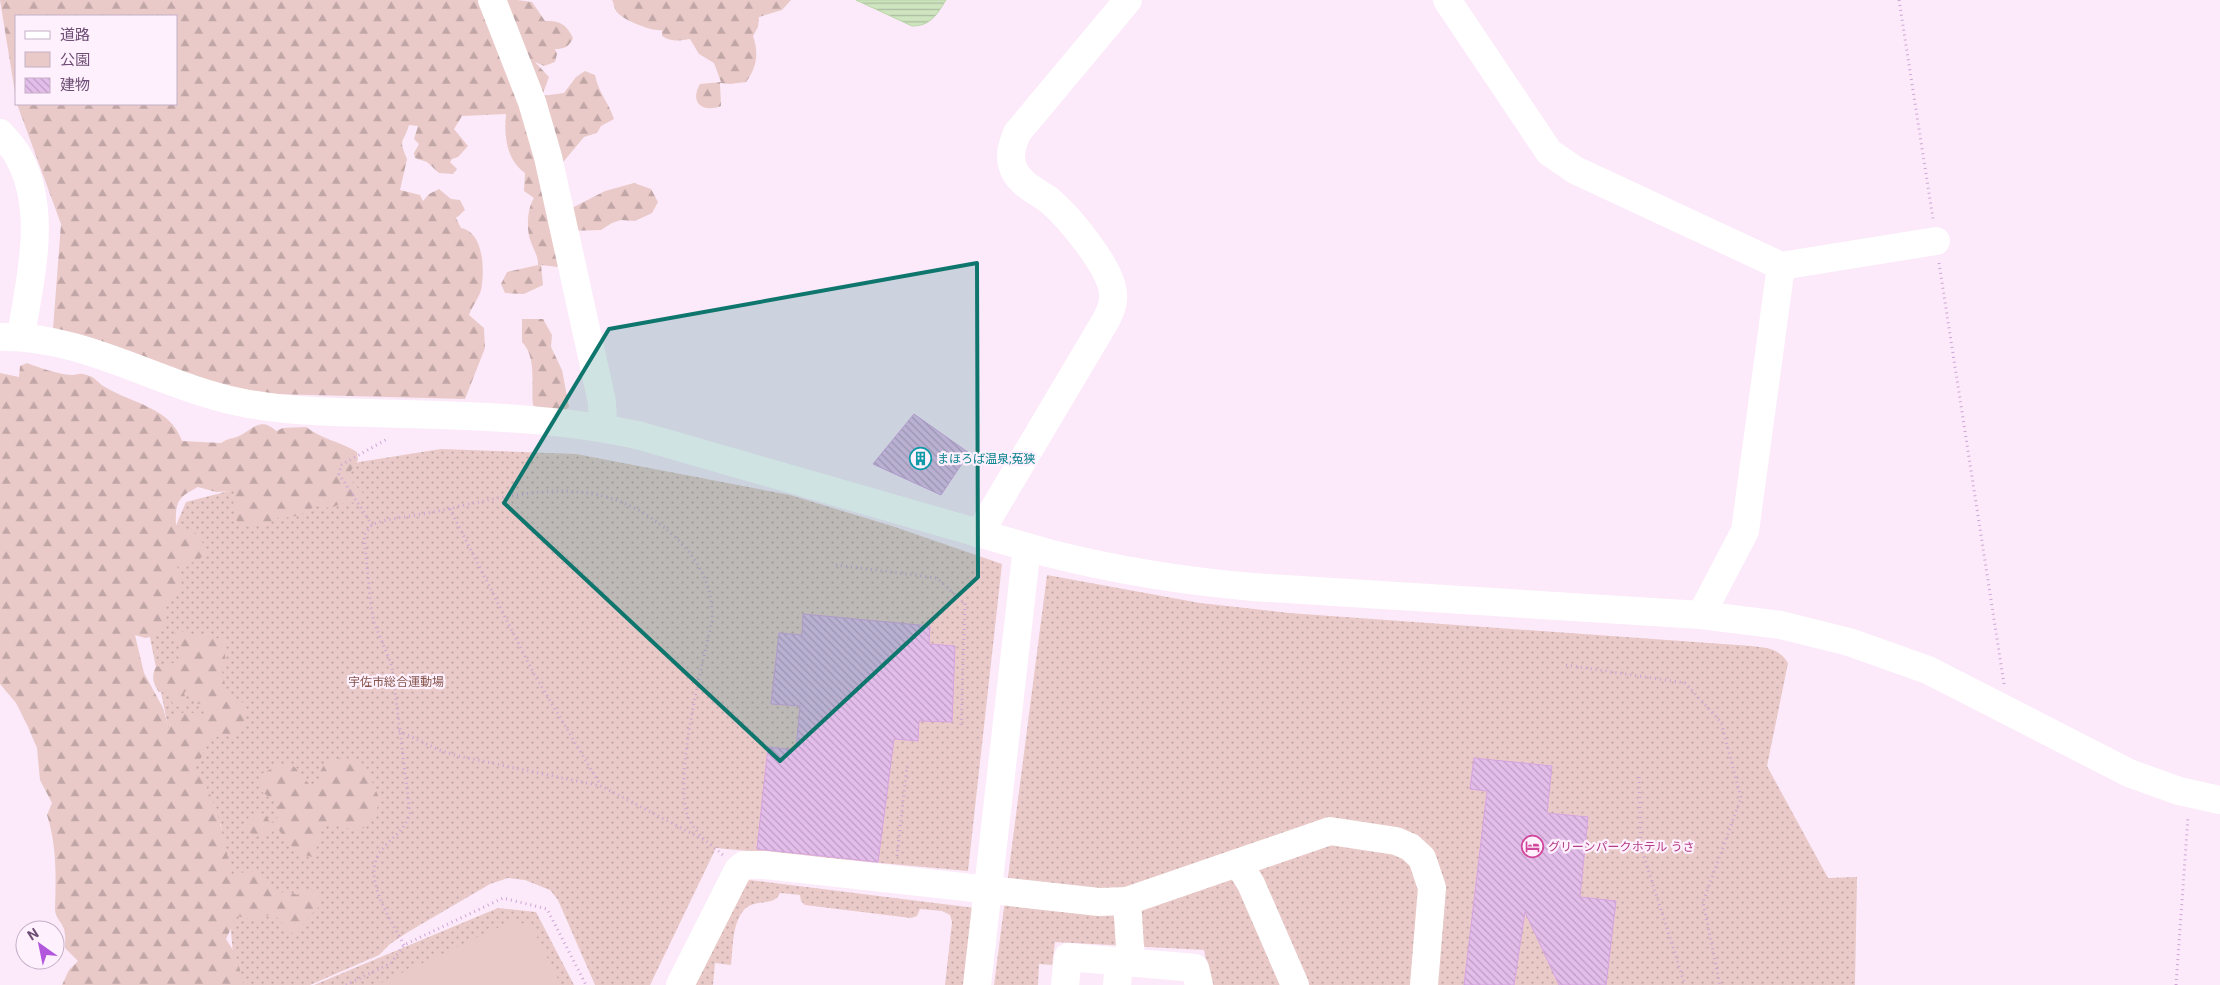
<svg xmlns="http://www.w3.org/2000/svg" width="2220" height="985" viewBox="0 0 2220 985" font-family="Roboto,'Noto Sans JP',sans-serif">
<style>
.green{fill:url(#green-dots)}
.forest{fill:url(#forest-firs)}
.pitch{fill:#e9cac8}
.water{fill:url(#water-rules);stroke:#b8d6a5}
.building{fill:url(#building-back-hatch);stroke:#d7a4e1}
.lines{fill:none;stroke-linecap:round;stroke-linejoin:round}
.path{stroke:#cea5d5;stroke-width:3;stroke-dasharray:1 4;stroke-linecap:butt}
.minor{stroke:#fff;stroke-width:28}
.marked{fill:#0f766e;fill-opacity:0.2;stroke:#0f766e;stroke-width:4;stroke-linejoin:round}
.labels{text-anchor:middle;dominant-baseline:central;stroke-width:4.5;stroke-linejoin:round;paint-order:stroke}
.culture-label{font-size:12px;fill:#0d838f;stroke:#fef0fd;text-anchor:start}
.park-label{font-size:12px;fill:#86564c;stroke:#fef0fd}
.hotel-label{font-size:12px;fill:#b23c85;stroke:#fef0fd;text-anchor:start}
</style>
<defs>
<pattern id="green-dots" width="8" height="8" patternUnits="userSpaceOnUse" patternTransform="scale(1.25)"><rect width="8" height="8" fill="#e9cac8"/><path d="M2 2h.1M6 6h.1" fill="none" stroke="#c1a6a7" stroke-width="1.8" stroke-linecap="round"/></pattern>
<pattern id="forest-firs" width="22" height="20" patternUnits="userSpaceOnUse" patternTransform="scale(1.25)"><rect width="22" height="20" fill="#e9cac8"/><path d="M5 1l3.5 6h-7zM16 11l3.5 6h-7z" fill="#c1a6a7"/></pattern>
<pattern id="water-rules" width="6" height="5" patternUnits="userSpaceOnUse" patternTransform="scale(1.25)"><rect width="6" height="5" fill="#cee5bf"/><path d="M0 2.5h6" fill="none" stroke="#abbca0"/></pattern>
<pattern id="building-back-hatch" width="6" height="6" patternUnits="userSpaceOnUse" patternTransform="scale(1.25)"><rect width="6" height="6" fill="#e4beeb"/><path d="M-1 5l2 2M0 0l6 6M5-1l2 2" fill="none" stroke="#bd9dc3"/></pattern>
</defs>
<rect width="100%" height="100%" fill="#fceafa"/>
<g class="green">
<polygon points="441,449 576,454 790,495 892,526 1002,564 968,871 716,848 650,985 595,985 558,900 550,890 525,880 508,878 490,884 408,932 390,944 379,955 310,985 236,985 221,825 169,732 143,603 186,502 315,469"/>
<path d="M1047,575L1200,603L1289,613L1751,646C1767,648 1779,648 1788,663L1767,766L1828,878L1857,877L1855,985H1211L1204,950L1055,942L1052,965L1039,964L1038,985H994Z"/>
<path d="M749,880L975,908L966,985H945L952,922L950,915L942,911L920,909L917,916L911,918L805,905L801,901L800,895L780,893C774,908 755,897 743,911C732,925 733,949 731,965L715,963L713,985H689L723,918Z"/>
<polygon points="498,908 536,912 574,985 314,985"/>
</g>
<g class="forest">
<path d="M0,0H517L532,2L545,21C560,20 567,25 573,38C569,47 564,49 555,49L557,54L555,62L544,66L535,62L549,77L542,96L564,93L576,77L585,71L595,75C598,92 609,103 614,119L601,126L597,133L584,137L559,167L570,209L605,191L634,183L651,189L658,202L652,213L635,221L621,220L612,223L601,230L569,231L571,260L558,267L541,265L543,285L524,294L505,293L501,284L507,272L538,265C538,255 534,251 531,242C526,231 527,208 534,198L524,191L525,173C506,159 504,136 506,114L462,116L454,129L468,146L458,157L452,159L450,162L457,169L453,174L439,173L427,162L415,158L414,153L419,144L414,139L418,126L409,125C403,145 398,137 407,159L400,190L420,195L423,201L429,194L439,189L451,199L460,200L465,210L456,218L461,228C484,232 485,271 481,290C479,298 472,306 469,315L484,328L485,348L465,399L272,394L197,382L53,329L61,224L17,104H176V16H16V99Z"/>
<path d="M612,0H791L782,10L759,17L758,27L753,36C759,53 757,67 746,82L730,84L720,83L721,106C703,113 689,103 700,84L721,82L714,63L699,54L690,39C679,41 671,42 662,36V30C653,32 622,20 616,11C614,8 614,3 612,0Z"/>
<path d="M522,319H543L552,335L551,347L562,370L569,407L560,415L543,413L533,405C531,385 537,357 522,342Z"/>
<path d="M27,363C40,368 57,374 72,375C76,375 79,373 83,374C97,377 96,382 105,387C133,404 170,407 182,441L221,443C228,438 232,439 239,436C252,430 260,416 276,431L283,428L306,427C321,439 341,442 357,452L358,460L350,472L353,483L363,493L362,499C355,504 353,502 346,503C332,505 334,512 318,504C305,513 295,519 279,517C267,527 254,527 239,526C233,513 232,504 235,491L216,492L198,487C178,497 175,502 176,525L182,530L194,531L203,543L204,554L198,561L177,566C183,588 179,593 164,609V624L155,636L145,638L135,635L144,673L163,708L169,729V720C181,710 189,711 203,716L205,705L195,703L191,694L186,690L184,694L187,700L184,705L178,707L171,702L170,693L159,692C153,684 151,676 156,667L177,662L181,651L174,639L175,632H189L194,638L203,633L211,639L221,638L227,644C227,647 225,649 225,652C224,660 230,664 222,671C227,690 223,690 240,703L244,702C249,731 239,737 211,737L201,758L193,766C218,797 223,837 232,875C257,868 265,870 275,894L288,891L297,895L302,889L317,892L321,904L294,934C283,928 282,919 272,914L254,920L237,916L226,939L236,955L244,985H62L69,970L78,961L65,948C65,943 66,935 64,929C62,922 55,918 55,909C56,877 57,846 47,815L52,803L40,780L37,748L28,727L16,703L0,684V373L19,377L20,366Z"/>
<path d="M341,758L357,760L365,765L380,800C366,842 358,828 324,823C319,834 319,847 312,857C295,853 288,843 278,829L274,828L270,836L250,833L246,827L248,818L256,811L266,815L269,821L274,823L277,820L278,804L261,791V774L279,765L291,763L309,784L320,786V772L326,762Z"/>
</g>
<polygon class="pitch" points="512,921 531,925 561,985 376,985"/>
<path class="water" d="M856,0H946C937,14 931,26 912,26Z"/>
<g class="building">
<polygon points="914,414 969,453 941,495 873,464"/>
<polygon points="803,614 930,626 929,644 955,646 952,722 919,721 918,741 894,739 878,862 757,849 768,747 796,750 800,706 771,704 779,633 802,635"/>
<polygon points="1474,758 1552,766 1547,813 1588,817 1580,897 1616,901 1606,985 1559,985 1525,912 1514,985 1464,985 1487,791 1470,789"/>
</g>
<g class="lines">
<g class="path">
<polyline points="1899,0 1933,219"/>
<polyline points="1939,263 2004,684"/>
<polyline points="450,509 534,674 601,786 706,841"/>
<polyline points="372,525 339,474 341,465 389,438"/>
<polyline points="836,565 937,578 965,604 961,727"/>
<polyline points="1566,665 1685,683 1721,722 1741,798 1703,902 1720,985"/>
<polyline points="399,731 439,750 458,756 601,786"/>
<polyline points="1639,777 1641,847 1685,985"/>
<polyline points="897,856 907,766"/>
<path d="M404,945C392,921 361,878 380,852C391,837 404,833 410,813L392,666L374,622L371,607L364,535L372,525L382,521C407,516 432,513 456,507C540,489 607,473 676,538C700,561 714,589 712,622C702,665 672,782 689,819C696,834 711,845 723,855"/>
<polyline points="346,985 391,963 404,945 503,898 547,909 586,985"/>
<polyline points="2176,985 2188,817"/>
</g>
<g class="minor">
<polyline points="492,0 532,102 548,157 602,402 603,427"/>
<polyline points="1447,0 1549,152 1575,170 1781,266 1936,241"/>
<path d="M0,133C6,140 13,147 17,154C49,209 30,278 21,336"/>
<path d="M0,337C84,335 158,385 239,402C282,411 327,412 371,413C462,416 552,416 641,436L1048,553C1115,570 1183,581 1253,587L1701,615L1781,625L1849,642L1928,670L2129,773L2179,791L2220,800"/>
<path d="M979,534L1106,320C1110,312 1114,304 1113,295C1113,269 1068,216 1049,200C1037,191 1021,185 1014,170C1008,156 1012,146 1017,133L1128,0"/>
<polyline points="1701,615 1745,531 1781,266"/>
<polyline points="1238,863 1251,884 1295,985"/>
<polyline points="1127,901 1131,962"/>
<polyline points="680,985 738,870 744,865 765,865 1099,902 1127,901 1330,831 1396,841 1410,847 1422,858 1432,888 1424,985"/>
<polyline points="977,985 1027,547"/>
<polyline points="1065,985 1068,957 1195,968 1199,985"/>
<polyline points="1117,985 1119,961"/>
</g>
</g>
<path class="marked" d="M977,263L978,577L780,761L504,503L609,329Z"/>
<defs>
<symbol id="building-ring" viewBox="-11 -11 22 22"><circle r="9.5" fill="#fef0fd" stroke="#0f9aa8" stroke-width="1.5"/><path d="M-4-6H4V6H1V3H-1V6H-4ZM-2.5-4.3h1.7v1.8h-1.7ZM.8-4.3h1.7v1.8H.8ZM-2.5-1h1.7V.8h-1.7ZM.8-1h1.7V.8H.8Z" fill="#0f9aa8"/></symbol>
<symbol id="hotel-ring" viewBox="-11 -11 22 22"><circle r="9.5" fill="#fef0fd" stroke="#d1479c" stroke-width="1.5"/><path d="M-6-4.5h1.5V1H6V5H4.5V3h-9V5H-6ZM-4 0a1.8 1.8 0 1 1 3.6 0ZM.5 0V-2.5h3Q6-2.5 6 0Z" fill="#d1479c"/></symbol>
</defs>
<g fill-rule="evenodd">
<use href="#building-ring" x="908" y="446" width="25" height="25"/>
<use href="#hotel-ring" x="1520" y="834" width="25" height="25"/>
</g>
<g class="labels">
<g class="culture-label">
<text x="937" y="459">まほろば温泉;菟狭</text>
</g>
<g class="park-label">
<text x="396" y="682">宇佐市総合運動場</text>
</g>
<g class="hotel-label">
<text x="1548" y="847">グリーンパークホテル うさ</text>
</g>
</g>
<rect x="15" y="15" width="162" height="90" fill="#fef0fd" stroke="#c4afc7"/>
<rect x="25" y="31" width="25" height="8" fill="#ffffff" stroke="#c4afc7"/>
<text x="60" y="40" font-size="15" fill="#6e4e75">道路</text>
<rect x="25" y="52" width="25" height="15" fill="#e9cac8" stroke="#c4afc7"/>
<text x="60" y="65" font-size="15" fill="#6e4e75">公園</text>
<rect x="25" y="78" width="25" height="15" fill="url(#building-back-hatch)" stroke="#c4afc7"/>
<text x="60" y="90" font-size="15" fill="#6e4e75">建物</text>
<g transform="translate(40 945) rotate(327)"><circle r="24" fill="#fef0fd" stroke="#c4afc7"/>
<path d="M0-4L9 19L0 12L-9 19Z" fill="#b356de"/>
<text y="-8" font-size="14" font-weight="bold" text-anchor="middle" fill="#6e4e75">N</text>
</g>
</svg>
